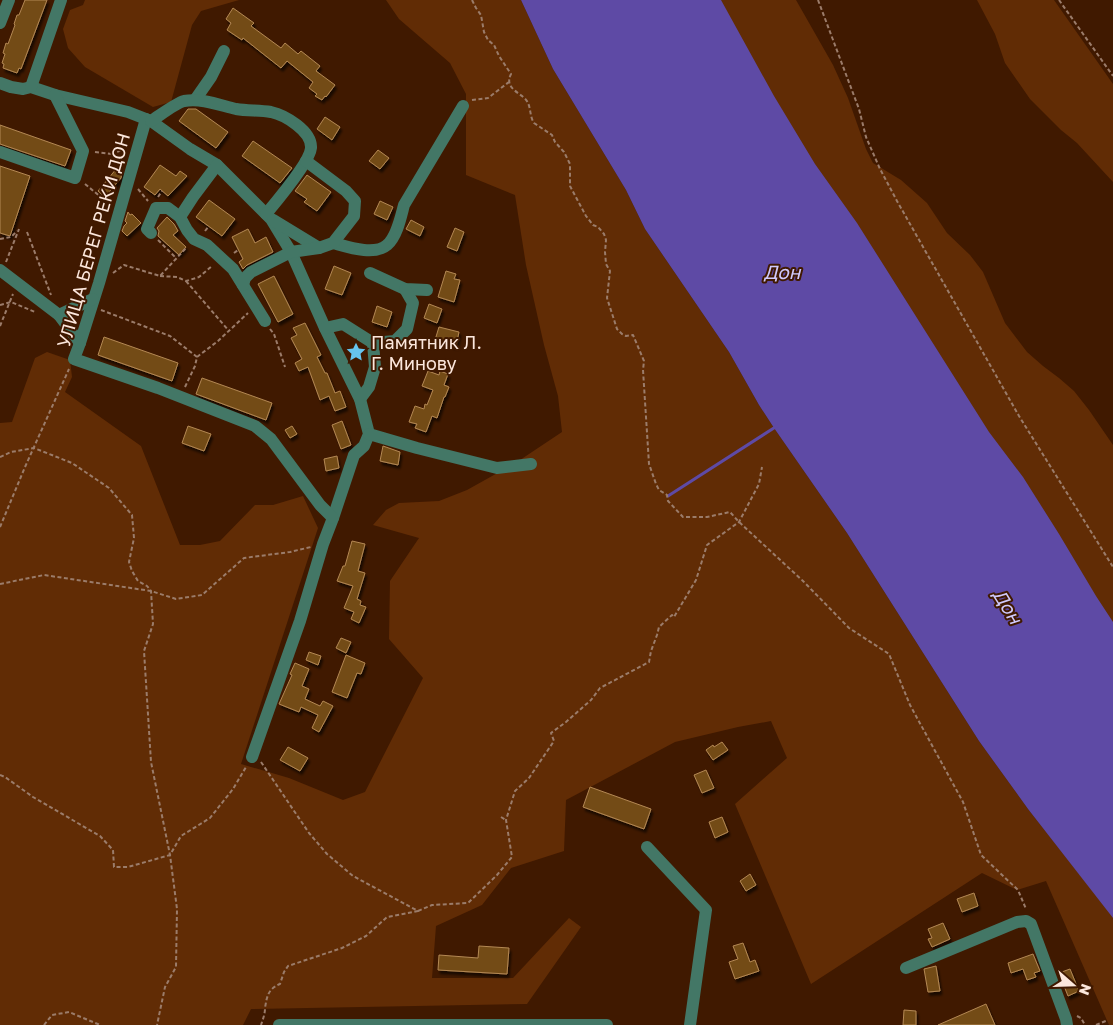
<svg xmlns="http://www.w3.org/2000/svg" width="1113" height="1025" viewBox="0 0 1113 1025" font-family="'Golos Text',sans-serif">
<style>
.green{fill:#612c05}
.water{fill:#5e4aa5}
.lines{fill:none;stroke-linecap:round;stroke-linejoin:round}
.stream{stroke:#5e4aa5;stroke-width:3}
.building{fill:#734c19;stroke:#b48853;filter:url(#shadow)}
.path{stroke:#9b7c6a;stroke-width:2;stroke-dasharray:4 2.5;stroke-linecap:butt}
.minor{stroke:#437766;stroke-width:12}
.labels{text-anchor:middle;dominant-baseline:central;stroke-width:4;stroke-linejoin:round;paint-order:stroke}
.street-label{font-size:18px;fill:#fce7dc;stroke:#401900}
.poi-label{font-size:18px;fill:#fce7dc;stroke:#401900;text-anchor:start}
.water-label{font-size:19px;font-style:italic;fill:#d0cafc;stroke:#401900}
</style>
<defs>
<filter id="shadow"><feDropShadow dx="2" dy="3.5" stdDeviation="1" flood-color="#0009"/></filter>
</defs>
<rect width="100%" height="100%" fill="#401900"/>
<g class="green">
<polygon points="85,0 239,0 201,11 192,25 171,102 153,107 85,67 68,48 63,29 70,10 83,5"/>
<polygon points="386,0 521,0 553,69 626,190 645,229 729,352 759,405 774,428 847,533 979,741 1028,809 1113,917 1113,1025 1109,1025 1046,881 1017,890 982,873 811,984 735,804 787,758 771,721 738,727 675,742 566,800 564,851 511,868 482,905 436,926 432,978 513,978 569,918 581,927 527,1004 251,1009 243,1025 0,1025 0,423 12,422 35,358 47,352 70,360 72,377 65,392 141,446 180,545 200,545 220,541 255,505 273,505 303,496 318,528 241,764 289,778 343,800 365,792 423,678 389,639 390,581 419,538 373,525 386,510 399,503 439,501 467,490 517,462 562,432 558,396 544,345 526,265 515,195 466,175 466,94 450,63 399,19"/>
<polygon points="715,0 796,0 833,65 848,98 866,149 873,163 901,180 927,203 947,233 970,255 983,272 1005,323 1027,352 1043,366 1059,378 1074,391 1089,410 1113,445 1113,627 847,222"/>
<polygon points="977,0 1054,0 1113,84 1113,182 1077,143 1061,130 1030,99 1005,63 995,34"/>
</g>
<polygon class="water" points="521,0 721,0 774,96 815,164 857,223 989,432 1023,477 1059,534 1096,596 1113,622 1113,918 1028,809 979,741 847,533 774,428 759,405 729,352 645,229 626,190 553,69"/>
<g class="lines">
<polyline class="stream" points="668,496 777,426"/>
</g>
<g class="building">
<polygon points="25,0 47,0 21,69 19,68 17,73 3,68 4,64 2,63 5,54 3,53 6,43 8,44 15,25 14,24 17,15 19,15"/>
<polygon points="233,8 254,23 251,26 281,48 285,43 298,54 301,51 320,66 316,71 335,85 326,97 325,96 322,100 315,96 317,94 309,88 313,82 287,61 281,68 243,38 242,40 227,30 231,23 226,19"/>
<polygon points="188,109 196,109 228,132 216,148 179,121"/>
<polygon points="325,117 340,127 332,140 317,129"/>
<polygon points="0,125 71,150 65,166 0,144"/>
<polygon points="253,141 292,168 280,183 242,156"/>
<polygon points="378,150 389,158 380,169 369,161"/>
<polygon points="160,165 176,176 180,171 187,176 168,196 160,189 155,195 144,187"/>
<polygon points="0,166 30,176 10,236 0,233"/>
<polygon points="117,168 122,172 121,178 105,197 98,191"/>
<polygon points="307,175 331,192 317,211 304,202 307,199 295,191"/>
<polygon points="209,200 235,219 222,236 196,217"/>
<polygon points="380,201 393,207 387,220 374,214"/>
<polygon points="128,212 130,215 132,214 141,223 127,236 122,231 124,226 127,223 125,221"/>
<polygon points="167,217 174,224 178,231 173,235 186,247 179,255 158,236 159,231 157,228"/>
<polygon points="411,220 424,227 420,236 406,229"/>
<polygon points="455,228 464,232 457,251 447,247"/>
<polygon points="248,229 255,243 266,237 273,252 247,265 243,269 239,262 243,259 232,237"/>
<polygon points="334,266 351,273 342,295 325,289"/>
<polygon points="446,271 456,274 454,279 460,280 454,302 438,297"/>
<polygon points="274,276 293,314 278,322 258,284"/>
<polygon points="429,304 442,309 437,323 424,318"/>
<polygon points="377,306 392,312 387,327 372,322"/>
<polygon points="305,323 321,355 317,357 325,373 327,373 335,393 340,391 346,407 335,411 329,396 320,400 308,367 299,371 295,363 302,359 291,338 297,335 293,328"/>
<polygon points="439,327 459,332 456,346 435,340"/>
<polygon points="104,337 178,363 172,381 98,355"/>
<polygon points="428,371 439,375 440,371 448,374 444,385 449,387 445,397 444,397 437,418 432,416 426,432 415,428 417,424 409,422 415,406 424,409 425,404 427,405 433,390 422,386"/>
<polygon points="202,378 272,403 266,420 196,394"/>
<polygon points="342,421 351,445 341,449 332,425"/>
<polygon points="188,426 211,434 204,451 182,443"/>
<polygon points="292,426 297,434 290,438 285,430"/>
<polygon points="383,446 400,452 398,465 380,461"/>
<polygon points="337,456 339,468 326,471 324,459"/>
<polygon points="352,541 365,544 358,571 365,573 357,599 361,601 360,605 366,607 359,623 351,619 354,612 344,608 353,586 337,581 343,566 345,566"/>
<polygon points="341,638 351,642 346,653 336,648"/>
<polygon points="309,652 321,656 318,665 306,660"/>
<polygon points="346,655 365,663 361,674 357,673 347,698 332,692"/>
<polygon points="295,663 309,669 302,686 309,689 305,699 320,706 323,701 333,706 319,732 312,728 318,715 301,707 299,712 279,704 292,675 290,674"/>
<polygon points="722,742 728,750 713,760 706,750 713,745 714,747"/>
<polygon points="288,747 308,758 300,771 280,760"/>
<polygon points="706,770 714,788 702,793 694,775"/>
<polygon points="590,787 651,809 644,829 583,807"/>
<polygon points="722,817 728,832 715,838 709,822"/>
<polygon points="750,874 756,885 746,891 740,881"/>
<polygon points="974,893 978,906 962,912 957,899"/>
<polygon points="943,923 950,939 932,947 928,939 932,938 928,929"/>
<polygon points="743,943 750,962 755,960 759,971 735,979 729,962 738,959 733,946"/>
<polygon points="479,946 509,948 507,974 438,970 439,955 478,958"/>
<polygon points="1033,954 1040,971 1034,973 1036,977 1027,980 1023,969 1011,973 1008,963"/>
<polygon points="936,966 940,991 928,992 924,969"/>
<polygon points="1070,969 1079,991 1068,996 1059,973"/>
<polygon points="986,1004 995,1025 938,1025"/>
<polygon points="904,1010 916,1011 916,1025 903,1025"/>
</g>
<g class="lines">
<g class="path">
<path d="M472,0L476,8L481,15L484,32L488,40L494,45L499,56L511,74C503,90 524,93 528,103C531,110 530,117 534,123L552,135L555,142L564,152L570,164V186L586,216L593,225L598,227L604,234L606,240L605,252L606,264L610,271L607,298L617,329L622,334L626,336L633,335L644,361L643,370L649,464L656,484L659,490L667,495L668,501L683,517H707L730,512L739,522L803,581L849,628L889,654L910,705L963,802L981,855L1018,890L1026,909"/>
<polyline points="818,0 859,109 866,137 880,169 897,201 1019,416 1113,567"/>
<polyline points="1059,0 1113,76"/>
<polyline points="472,100 488,98 509,82"/>
<polyline points="95,152 111,154 122,161"/>
<polyline points="111,154 125,149"/>
<polyline points="85,184 102,198 108,201 112,200"/>
<polyline points="138,189 148,201"/>
<polyline points="158,197 162,191"/>
<polyline points="205,231 209,226"/>
<polyline points="27,232 51,295"/>
<polyline points="0,239 11,237 17,231"/>
<polyline points="158,240 176,258"/>
<polyline points="234,253 238,250"/>
<polyline points="6,262 19,229"/>
<polyline points="113,273 124,265 160,276 187,247"/>
<polyline points="160,276 177,277 186,281 199,277 212,266"/>
<polyline points="186,281 229,331"/>
<polyline points="0,305 11,302 35,312"/>
<polyline points="101,310 170,336 197,357"/>
<polyline points="0,326 13,294"/>
<polyline points="270,329 274,334 285,367"/>
<polyline points="185,387 195,366 197,357 218,341 248,313"/>
<polyline points="0,457 11,452 34,448 72,463 109,488 132,515 134,538 129,562 132,571 138,581 147,586 151,591 153,624 144,651 151,762 170,855 177,909 176,967 165,987 157,1025"/>
<polyline points="0,527 25,467 69,369"/>
<polyline points="0,584 44,575 151,591 176,599 202,595 244,558 290,552 311,547"/>
<path d="M261,762L309,833L327,854L353,876L418,911L387,917L366,936L342,948L288,966L284,972L280,984C268,989 267,996 265,1008C265,1014 263,1019 261,1025"/>
<polyline points="0,775 5,777 33,797 100,836 113,850 114,867 128,867 170,855 181,836 210,818 233,789 246,767"/>
<polyline points="501,817 506,820"/>
<polyline points="418,911 432,905 468,903 497,875 512,857 506,820 515,791 529,778 554,741 551,733 566,722 591,700 600,688 649,662 651,651 657,635 659,627 672,615 674,617 696,580 707,545 739,522 759,484 762,467"/>
<polyline points="1077,1016 1081,1018 1085,1025"/>
<polyline points="44,1025 52,1015 69,1012 100,1025"/>
<polyline points="1096,1025 1108,1020"/>
</g>
<g class="minor">
<polyline points="0,23 9,0"/>
<polyline points="0,83 11,87 23,89 31,87 55,95 128,112 151,121 190,149 217,165 271,219 291,252 325,328 360,399 369,434 364,446 354,455 333,518 323,544 300,621 252,757"/>
<polyline points="31,87 61,0"/>
<polyline points="195,100 211,77 224,51"/>
<polyline points="146,119 99,283 80,343 74,359 158,388 255,426 271,439 320,505 333,518"/>
<path d="M151,121C159,116 176,103 184,101C202,98 219,105 236,109C248,111 259,110 271,112C285,115 312,131 311,148C310,162 276,202 266,214"/>
<polyline points="0,152 75,178 83,151 55,95"/>
<polyline points="180,217 193,197 217,165"/>
<polyline points="273,220 319,248"/>
<polyline points="151,233 147,229 156,208 168,208 180,217 187,230 194,239 207,245 233,269 265,321"/>
<path d="M333,243C348,247 374,256 387,245C397,237 401,216 404,205L463,106"/>
<polyline points="0,270 59,315 93,299"/>
<polyline points="370,273 405,289 427,290"/>
<polyline points="243,285 245,278 251,272 291,252 319,248 333,243 354,216 355,201 346,191 306,161"/>
<polyline points="59,315 80,343"/>
<polyline points="325,328 343,324 373,343"/>
<polyline points="360,399 369,387 375,367 373,343 395,341 407,329 413,303 405,289"/>
<polyline points="369,434 417,448 497,468 531,464"/>
<polyline points="647,847 706,910 690,1025"/>
<polyline points="906,968 1017,922 1026,921 1031,924 1066,1019 1067,1025"/>
<polyline points="279,1025 607,1025"/>
</g>
</g>
<defs>
<symbol id="sight-bare" viewBox="-9 -9 18 18"><path d="M0-6L1.8-2.2L6-1.7L2.9 1.2L3.7 5.4L0 3.3L-3.7 5.4L-2.9 1.2L-6-1.7L-1.8-2.2Z" fill="#66c4ef" stroke="#401900" stroke-width="2.5" paint-order="stroke"/></symbol>
</defs>
<g fill-rule="evenodd">
<use href="#sight-bare" x="342" y="338" width="28" height="28"/>
</g>
<g class="labels">
<g class="street-label">
<text transform="translate(93 240) rotate(-74)">УЛИЦА БЕРЕГ РЕКИ ДОН</text>
</g>
<g class="poi-label">
<text x="371" y="342">Памятник Л.<tspan x="371" dy="21">Г. Минову</tspan></text>
</g>
<g class="water-label">
<text x="782" y="271">Дон</text>
<text transform="translate(1008 606) rotate(58)">Дон</text>
</g>
</g>
<g transform="translate(1073 985) rotate(110)" stroke="#401900" stroke-width="4" paint-order="stroke">
<path d="M0-4L9 19L0 12L-9 19Z" fill="#fce7dc"/>
<text y="-8" font-size="14" font-weight="bold" text-anchor="middle" fill="#fce7dc">N</text>
</g>
</svg>
